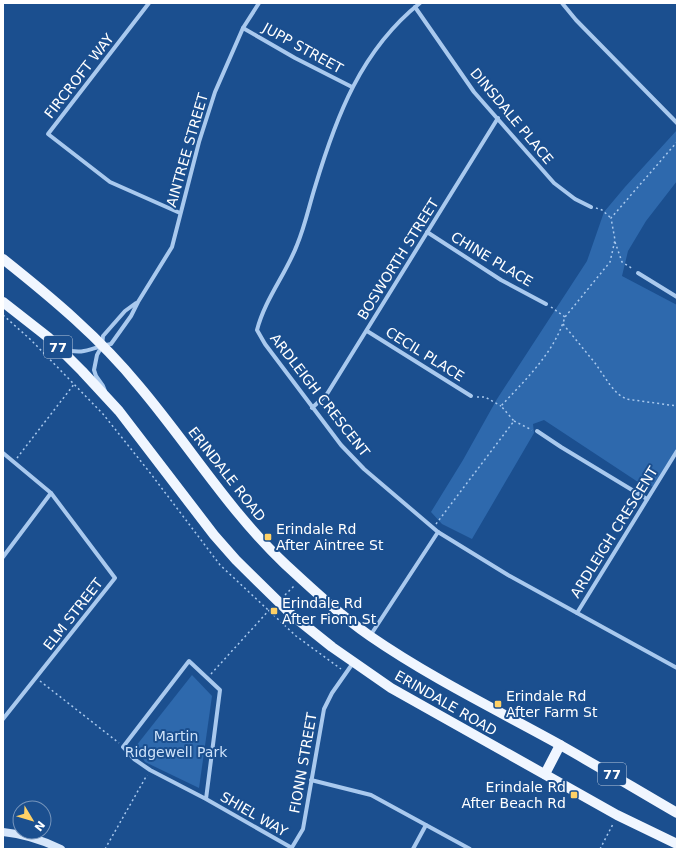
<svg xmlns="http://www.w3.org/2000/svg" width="680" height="852" viewBox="0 0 680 852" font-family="'DejaVu Sans',sans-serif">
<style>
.green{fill:#2e69ad}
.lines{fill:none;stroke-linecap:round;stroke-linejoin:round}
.path{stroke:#a9c9ee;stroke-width:1.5;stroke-dasharray:2 3;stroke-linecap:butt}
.street{stroke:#a9c9ee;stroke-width:4}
.secondary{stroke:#d6e6fa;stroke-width:8}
.primary{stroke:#f0f6ff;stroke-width:10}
.poi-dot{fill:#ffd166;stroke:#1b4f8f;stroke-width:1.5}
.labels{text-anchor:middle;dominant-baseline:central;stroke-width:4;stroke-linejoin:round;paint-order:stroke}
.shield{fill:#1b4f8f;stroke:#bbcadd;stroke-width:1}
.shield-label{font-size:13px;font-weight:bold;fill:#fff}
.street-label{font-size:14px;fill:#fff;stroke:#1b4f8f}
.poi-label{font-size:14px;fill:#fff;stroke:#1b4f8f;text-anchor:start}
.park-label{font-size:14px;fill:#cfe3fa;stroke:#1b4f8f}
</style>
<rect width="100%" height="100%" fill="#1b4f8f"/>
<g class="green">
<polygon points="677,130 677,181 646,221 628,251 622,276 677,305 677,449 654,487 638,482 544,420 533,424 534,433 472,539 442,524 431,512 463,460 497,399 587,261 604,212 625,187"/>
<polygon points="192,675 212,696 199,788 145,762 136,746"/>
</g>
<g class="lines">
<g class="path">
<polyline points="596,208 602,210 611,218"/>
<polyline points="615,242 622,262 633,269"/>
<polyline points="551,307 565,317"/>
<polyline points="3,315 31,340 103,414 151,474 220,565 296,636 341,669"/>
<polyline points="563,324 595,363 610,385 618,394 626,399 677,406"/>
<polyline points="477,397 485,397 501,406"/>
<polyline points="514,421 532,430"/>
<polyline points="17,458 75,383"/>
<path d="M436,524L514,421L501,406C526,379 554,353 565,317L610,262L615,240L611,218L677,142"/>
<polyline points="285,595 295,585"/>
<polyline points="211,674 272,607"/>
<polyline points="40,681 119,743"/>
<polyline points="105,849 147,775"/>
<polyline points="600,849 613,824"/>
</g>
<g class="street">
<polyline points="149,3 48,134 110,182 180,213"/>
<path d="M420,3C361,50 336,117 315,187C309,206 305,226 297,245C286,274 265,299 257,330L265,344L341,445L364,469L438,532L508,575L577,613L677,451"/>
<polyline points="562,3 576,20 677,123"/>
<polyline points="415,7 474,92 554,183 575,199 591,207"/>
<polyline points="243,28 295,58 352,87"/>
<polyline points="427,232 501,280 546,304"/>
<polyline points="638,273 677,297"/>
<polyline points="367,331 471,396"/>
<path d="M63,349C86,356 91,347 111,344L131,316L138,302L172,247L199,142L215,92L243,28L259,3"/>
<polyline points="105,391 103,386 96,376 94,370 97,355 102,346 103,336 125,311 136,303"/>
<polyline points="312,408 327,394 498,118"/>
<polyline points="537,431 561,447 647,499"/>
<polyline points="3,453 51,493 115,578 3,719"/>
<polyline points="3,557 51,493"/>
<polyline points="577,613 677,668"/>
<polyline points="370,636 438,532"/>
<polyline points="311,780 371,795 470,849"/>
<polyline points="206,799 220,690 189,661 123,747 134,759 150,770 206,799 292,848"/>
<polyline points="291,849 303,829 324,709 332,693 353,663"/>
<polyline points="413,849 426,825"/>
</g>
<path class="secondary" d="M3,832C24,834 42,840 61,849"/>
<g class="primary">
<path d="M3,259C52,298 100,338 139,386C189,445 229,511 285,564C311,588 341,616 370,636C431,678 497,710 562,746C601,768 639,791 677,813"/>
<polyline points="3,302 49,338 82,371 119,411 214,535 236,560 292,615 332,647 391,688 617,815 677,844"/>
<polyline points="545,774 560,745"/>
</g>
</g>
<g class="poi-dot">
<rect x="264" y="533" width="8" height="8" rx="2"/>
<rect x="270" y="607" width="8" height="8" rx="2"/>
<rect x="494" y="700" width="8" height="8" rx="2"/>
<rect x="570" y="791" width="8" height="8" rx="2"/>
</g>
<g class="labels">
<g class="shield">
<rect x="44" y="336" width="28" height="22" rx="3"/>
<rect x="598" y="763" width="28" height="22" rx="3"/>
</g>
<g class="shield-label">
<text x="58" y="347">77</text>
<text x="612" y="774">77</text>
</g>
<g class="street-label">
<text transform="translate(303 48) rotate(29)">JUPP STREET</text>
<text transform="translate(79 76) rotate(-52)">FIRCROFT WAY</text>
<text transform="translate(512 116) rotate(50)">DINSDALE PLACE</text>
<text transform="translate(187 150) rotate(-74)">AINTREE STREET</text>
<text transform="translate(398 259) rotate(-58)">BOSWORTH STREET</text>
<text transform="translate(492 259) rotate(31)">CHINE PLACE</text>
<text transform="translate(425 354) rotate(32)">CECIL PLACE</text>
<text transform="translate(320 395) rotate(52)">ARDLEIGH CRESCENT</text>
<text transform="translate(227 474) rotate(52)">ERINDALE ROAD</text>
<text transform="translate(614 532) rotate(-58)">ARDLEIGH CRESCENT</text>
<text transform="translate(73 614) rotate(-52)">ELM STREET</text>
<text transform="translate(446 703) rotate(30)">ERINDALE ROAD</text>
<text transform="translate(303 763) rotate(-80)">FIONN STREET</text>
<text transform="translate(254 814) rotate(30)">SHIEL WAY</text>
</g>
<g class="poi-label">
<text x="276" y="529">Erindale Rd<tspan x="276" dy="16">After Aintree St</tspan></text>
<text x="282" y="603">Erindale Rd<tspan x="282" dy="16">After Fionn St</tspan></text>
<text x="506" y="696">Erindale Rd<tspan x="506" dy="16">After Farm St</tspan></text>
<text x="566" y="787" text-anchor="end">Erindale Rd<tspan x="566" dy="16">After Beach Rd</tspan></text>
</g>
<g class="park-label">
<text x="176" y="736">Martin<tspan x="176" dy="16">Ridgewell Park</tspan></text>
</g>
</g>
<rect width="680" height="852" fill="none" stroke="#ffffff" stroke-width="8"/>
<g transform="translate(32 820) rotate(128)"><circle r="19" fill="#1b4f8f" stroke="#7695bc"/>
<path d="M0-3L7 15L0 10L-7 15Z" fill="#ffd166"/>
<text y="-6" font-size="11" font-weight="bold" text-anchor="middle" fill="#ffffff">N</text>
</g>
</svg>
